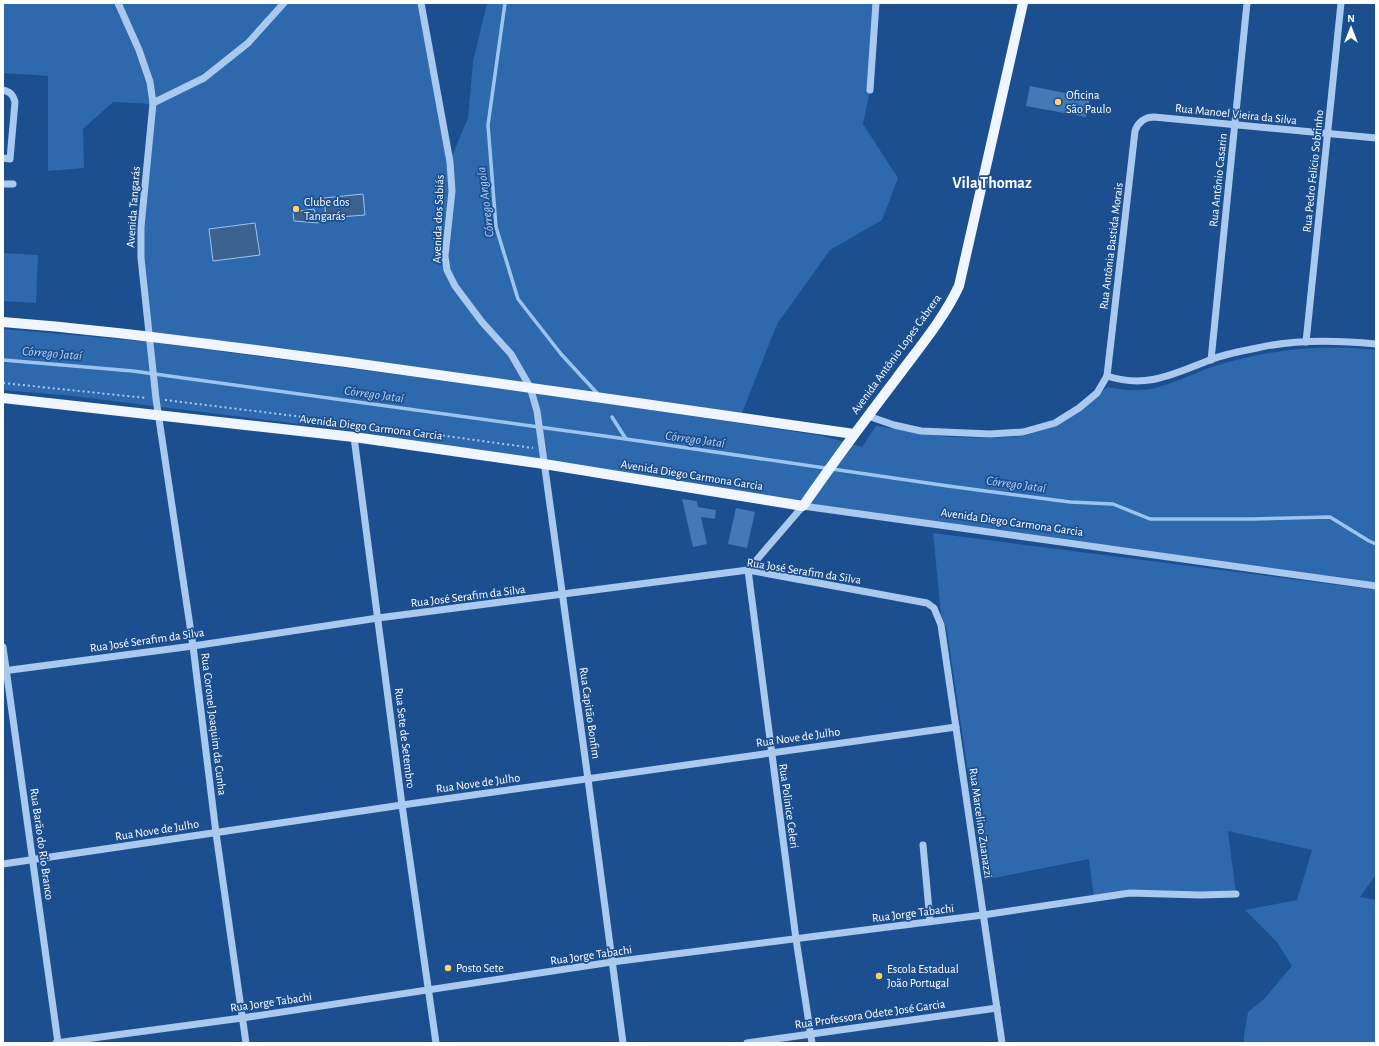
<svg xmlns="http://www.w3.org/2000/svg" width="1379" height="1046" viewBox="0 0 1379 1046" font-family="'Alegreya Sans',sans-serif">
<style>
.green{fill:#2e69ad}
.water{fill:#3c6290;stroke:#9cc4f0}
.lines{fill:none;stroke-linecap:round;stroke-linejoin:round}
.stream{stroke:#9cc4f0;stroke-width:3.5}
.building{fill:#4478b7}
.path{stroke:#a9c9ee;stroke-width:2;stroke-dasharray:2 3;stroke-linecap:butt}
.minor{stroke:#a9c9ee;stroke-width:7}
.major{stroke:#f0f6ff;stroke-width:10}
.poi-dot{fill:#ffd166;stroke:#1b4f8f;stroke-width:1.5}
.labels{text-anchor:middle;dominant-baseline:central;stroke-width:3.5;stroke-linejoin:round;paint-order:stroke}
.poi-label{font-size:12px;fill:#fff;stroke:#1b4f8f;text-anchor:start}
.street-label{font-size:12px;fill:#fff;stroke:#1b4f8f}
.water-label{font-size:13px;font-style:italic;fill:#b5d3f5;stroke:#1b4f8f}
.district-label{font-size:16px;font-weight:bold;fill:#fff;stroke:#1b4f8f}
</style>
<rect width="100%" height="100%" fill="#1b4f8f"/>
<g class="green">
<polygon points="3,3 421,3 450,161 468,118 473,62 487,3 876,3 870,90 863,124 898,178 882,220 830,250 777,324 740,418 149,336 141,258 153,104 113,102 83,129 84,168 48,171 48,76 3,73"/>
<polygon points="3,253 38,255 36,303 3,301"/>
<path d="M3,329L141,341L532,392L823,436L862,447L876,426L896,429L923,434L950,437L992,438L1024,436L1055,425L1108,387C1126,391 1147,392 1165,385C1185,379 1204,368 1225,363C1277,349 1322,344 1376,350V583L802,503L356,431L73,396L3,390Z"/>
<polygon points="933,533 1376,590 1376,874 1360,897 1376,900 1376,1043 1244,1043 1244,1036 1248,1012 1265,998 1292,966 1277,942 1245,910 1297,900 1312,850 1228,831 1236,894 1130,893 1094,898 1089,859 984,880 947,631 941,614"/>
</g>
<g class="water">
<polygon points="363,194 365,215 326,218 324,198"/>
<polygon points="314,209 318,223 294,221 293,212"/>
<polygon points="255,223 260,255 213,261 209,229"/>
</g>
<g class="lines">
<g class="stream">
<polyline points="505,3 488,125 496,227 518,299 561,354 597,393"/>
<polyline points="3,360 133,371 626,439 948,486 1070,502 1113,504 1150,519 1253,519 1330,517 1369,541 1376,544"/>
<polyline points="612,417 626,439"/>
</g>
</g>
<g class="building">
<polygon points="1030,86 1090,98 1086,117 1026,106"/>
<polygon points="682,499 697,501 698,507 716,510 715,519 701,517 707,544 693,547"/>
<polygon points="736,508 755,512 747,548 728,544"/>
</g>
<g class="lines">
<g class="path">
<polyline points="3,383 146,398"/>
<polyline points="165,400 352,423 533,448"/>
</g>
<g class="minor">
<polyline points="118,3 139,50 150,82 153,103 141,227 141,258 156,399 193,646 216,833 246,1043"/>
<polyline points="421,3 450,162 452,191 445,256 447,270 455,286 482,322 511,354 530,387 537,411 588,779 623,1043"/>
<path d="M3,90C11,92 13,95 15,102L10,159L3,158"/>
<polyline points="870,90 876,3"/>
<polyline points="153,103 204,78 248,43 284,3"/>
<polyline points="3,184 13,184"/>
<polyline points="1306,342 1341,3"/>
<polyline points="1211,360 1247,3"/>
<path d="M1107,376C1147,389 1173,374 1210,360C1224,354 1242,351 1257,348C1295,339 1337,340 1376,344"/>
<path d="M868,416L894,425L921,431L990,434L1023,432L1055,423L1079,408L1097,393L1107,376L1135,131C1138,122 1145,117 1154,117L1376,138"/>
<polyline points="354,437 402,805 436,1043"/>
<polyline points="748,570 803,506 1376,586"/>
<polyline points="748,570 796,939 812,1043"/>
<polyline points="3,647 58,1043"/>
<polyline points="3,671 193,646 378,618 748,570 927,603 934,608 941,625 1002,1043"/>
<polyline points="923,845 930,921"/>
<polyline points="3,864 402,805 956,727"/>
<polyline points="56,1043 242,1018 612,962 983,915 1130,893 1200,895 1236,894"/>
<polyline points="747,1043 997,1008"/>
</g>
<g class="major">
<path d="M3,322C118,331 232,347 346,362C515,385 685,410 854,434"/>
<path d="M3,398L354,437L544,464L803,506C833,463 864,421 896,379C918,349 943,320 959,286L1023,3"/>
</g>
</g>
<g class="poi-dot">
<circle cx="1058" cy="102" r="4"/>
<circle cx="296" cy="209" r="4"/>
<circle cx="448" cy="968" r="4"/>
<circle cx="879" cy="976" r="4"/>
</g>
<g class="labels">
<g class="poi-label">
<text x="1066" y="95">Oficina<tspan x="1066" dy="14">São Paulo</tspan></text>
<text x="304" y="202">Clube dos<tspan x="304" dy="14">Tangarás</tspan></text>
<text x="456" y="968">Posto Sete</text>
<text x="887" y="969">Escola Estadual<tspan x="887" dy="14">João Portugal</tspan></text>
</g>
<g class="street-label">
<text transform="translate(1236 114) rotate(6)">Rua Manoel Vieira da Silva</text>
<text transform="translate(1313 171) rotate(-84)">Rua Pedro Felício Sobrinho</text>
<text transform="translate(1218 180) rotate(-84)">Rua Antônio Casarin</text>
<text transform="translate(133 207) rotate(-86)">Avenida Tangarás</text>
<text transform="translate(438 219) rotate(-88)">Avenida dos Sabiás</text>
<text transform="translate(1111 246) rotate(-83)">Rua Antônia Bastida Morais</text>
<text transform="translate(896 354) rotate(-54)">Avenida Antônio Lopes Cabrera</text>
<text transform="translate(371 427) rotate(7)">Avenida Diego Carmona Garcia</text>
<text transform="translate(692 475) rotate(9)">Avenida Diego Carmona Garcia</text>
<text transform="translate(1012 522) rotate(8)">Avenida Diego Carmona Garcia</text>
<text transform="translate(804 571) rotate(9)">Rua José Serafim da Silva</text>
<text transform="translate(468 596) rotate(-7)">Rua José Serafim da Silva</text>
<text transform="translate(147 640) rotate(-8)">Rua José Serafim da Silva</text>
<text transform="translate(590 713) rotate(82)">Rua Capitão Bonfim</text>
<text transform="translate(214 724) rotate(83)">Rua Coronel Joaquim da Cunha</text>
<text transform="translate(798 737) rotate(-8)">Rua Nove de Julho</text>
<text transform="translate(405 738) rotate(83)">Rua Sete de Setembro</text>
<text transform="translate(478 783) rotate(-8)">Rua Nove de Julho</text>
<text transform="translate(789 806) rotate(82)">Rua Polinice Celeri</text>
<text transform="translate(981 823) rotate(82)">Rua Marcelino Zuanazzi</text>
<text transform="translate(157 830) rotate(-9)">Rua Nove de Julho</text>
<text transform="translate(42 844) rotate(82)">Rua Barão do Rio Branco</text>
<text transform="translate(913 913) rotate(-7)">Rua Jorge Tabachi</text>
<text transform="translate(591 955) rotate(-8)">Rua Jorge Tabachi</text>
<text transform="translate(271 1002) rotate(-8)">Rua Jorge Tabachi</text>
<text transform="translate(870 1014) rotate(-8)">Rua Professora Odete José Garcia</text>
</g>
<g class="water-label">
<text transform="translate(486 202) rotate(-97)">Córrego Angola</text>
<text transform="translate(52 354) rotate(5)">Córrego Jataí</text>
<text transform="translate(374 395) rotate(8)">Córrego Jataí</text>
<text transform="translate(695 440) rotate(8)">Córrego Jataí</text>
<text transform="translate(1016 485) rotate(8)">Córrego Jataí</text>
</g>
<g class="district-label">
<text x="992" y="183">Vila Thomaz</text>
</g>
</g>
<rect width="1379" height="1046" fill="none" stroke="#ffffff" stroke-width="8"/>
<g transform="translate(1351 28)" stroke="#1b4f8f" stroke-width="3" paint-order="stroke">
<path d="M0-3L7 15L0 10L-7 15Z" fill="#ffffff"/>
<text y="-6" font-size="11" font-weight="bold" text-anchor="middle" fill="#ffffff">N</text>
</g>
</svg>
